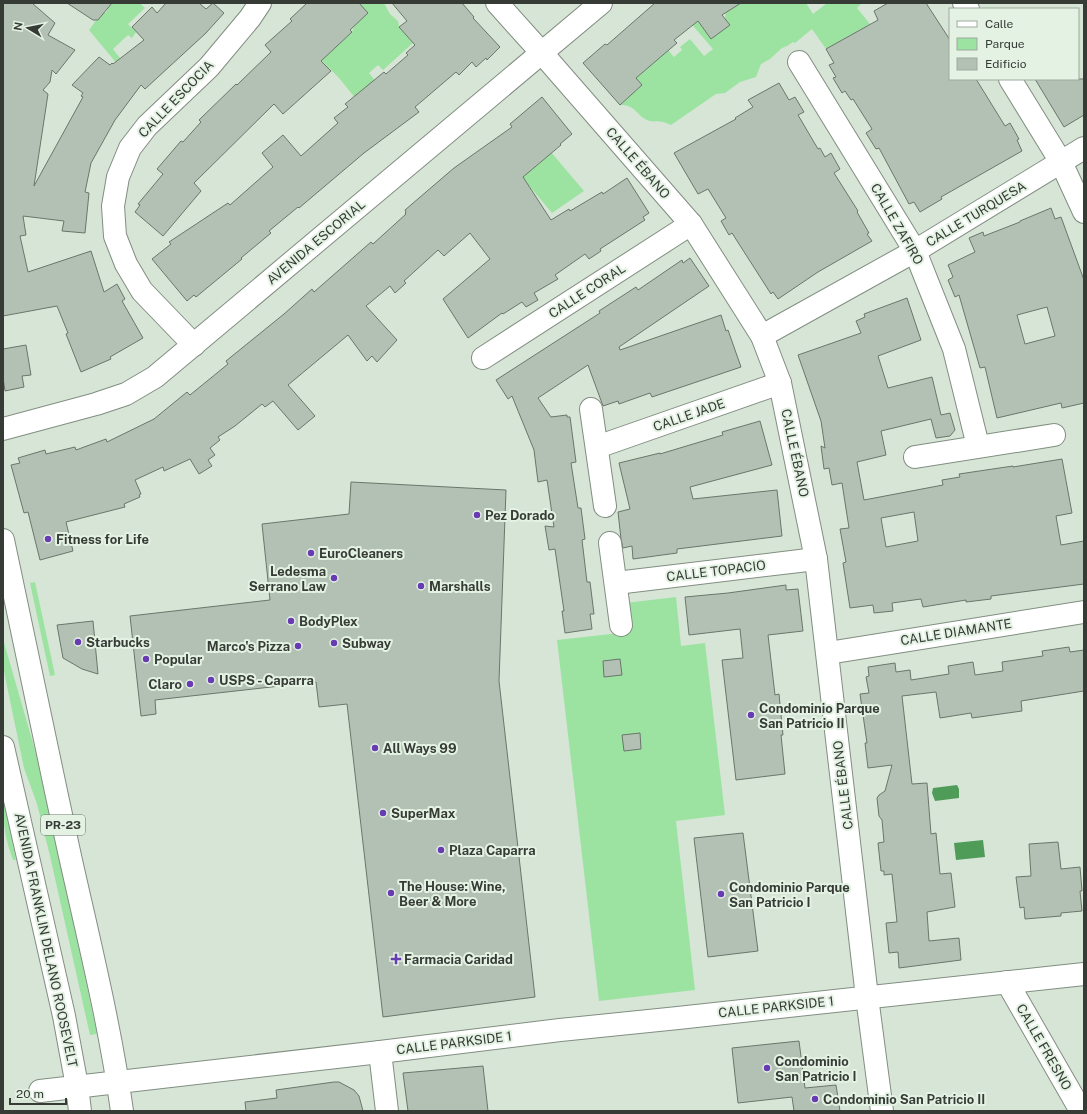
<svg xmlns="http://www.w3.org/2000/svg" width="1087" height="1114" viewBox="0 0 1087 1114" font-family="'Public Sans',sans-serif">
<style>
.green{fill:#9ce3a2}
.water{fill:#4f9b58}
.building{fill:#b3c1b4;stroke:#6a766a;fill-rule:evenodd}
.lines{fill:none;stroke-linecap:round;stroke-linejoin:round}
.street-casing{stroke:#818e81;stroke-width:24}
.secondary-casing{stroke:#818e81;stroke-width:24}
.primary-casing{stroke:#818e81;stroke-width:24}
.street{stroke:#fff;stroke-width:22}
.secondary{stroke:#fff;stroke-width:22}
.primary{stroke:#fff;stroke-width:22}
.poi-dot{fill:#683bb2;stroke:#e4f2e4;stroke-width:1.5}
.labels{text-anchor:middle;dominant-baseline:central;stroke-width:4;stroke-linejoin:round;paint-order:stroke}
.shield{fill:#e4f2e4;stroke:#6a726a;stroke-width:1}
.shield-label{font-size:12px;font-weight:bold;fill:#363b36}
.street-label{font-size:13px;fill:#363b36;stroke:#e4f2e4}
.poi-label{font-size:13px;font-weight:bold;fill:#363b36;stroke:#e4f2e4;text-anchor:start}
</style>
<rect width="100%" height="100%" fill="#d7e5d7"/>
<g class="green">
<polygon points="109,3 140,3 145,8 128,24 136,32 132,38 128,35 113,49 120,58 133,83 89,30 103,11 106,13 108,9 106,7"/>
<polygon points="361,3 384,3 390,14 398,21 399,27 413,43 383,70 378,65 369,73 377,83 374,121 339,78 321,60 352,32"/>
<path d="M741,3H806L813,14L827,3H862L857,8L870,24L826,49L812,29L795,43L793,42L787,46L782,48L770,59L761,64L756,77L740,82L725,93L716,94L671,125C668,124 665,122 662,122C657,120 654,123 647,120C635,114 636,105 620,105L642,85L609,48L640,75L656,61L664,45L674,57L682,50L680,47L690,39L704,56L713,49L687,19L729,25L725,18L726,10Z"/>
<polygon points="522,118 584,191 552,213 493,143 527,173"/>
<polygon points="35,582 55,675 50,676 30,583"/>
<polygon points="676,597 681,646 705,643 725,815 676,821 695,990 599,1001 557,640 629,632 625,603"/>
<polygon points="3,639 44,781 97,1034 90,1035 50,856 37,804 24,768 3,667"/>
<path d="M3,795L16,860H13C4,836 3,821 3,795Z"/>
</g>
<g class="water">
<polygon points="957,785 959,789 959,798 935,801 932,793 933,788"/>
<polygon points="983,840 985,857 956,860 954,843"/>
</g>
<g class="building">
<polygon points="3,3 32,3 55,23 48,35 75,50 56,74 52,70 50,82 43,90 48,94 34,186 83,97 81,96 83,93 72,85 99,57 110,65 112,63 113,64 144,40 132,27 152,7 157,13 166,3 199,3 206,9 213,3 224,13 206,33 145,89 141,85 115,120 91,163 85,192 89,193 85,233 62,231 64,221 23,216 26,235 20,236 28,272 91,251 104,292 117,284 125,299 122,301 143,338 110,357 111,359 81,372 66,334 68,333 57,306 3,316"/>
<polygon points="67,3 112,3 98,20 93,20"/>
<polygon points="307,3 359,3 368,13 350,30 352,32 321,61 331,71 283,114 274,104 194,183 201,191 163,236 135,212 140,205 138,204 163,174 157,169 181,141 183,142 201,122 199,120 236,84 237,85 271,52 265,45 292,21 290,19"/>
<polygon points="392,3 462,3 474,17 473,18 500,47 487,60 486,58 476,67 472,62 459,75 456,72 415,107 419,112 364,153 299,208 298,207 269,231 271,233 241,258 242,259 196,297 194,295 187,301 152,259 171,244 169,242 228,203 230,205 273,167 262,153 283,135 301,156 338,123 334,118 348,107 345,104 384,72 386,74 408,55 406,53 415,45 399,27 407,21"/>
<polygon points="655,3 741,3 722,15 730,25 711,39 698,21 674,40 677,43 636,78 642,85 620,105 583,63 605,44 607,45"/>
<polygon points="888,3 926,3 950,40 950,79 976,79 1005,126 1010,123 1019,139 1017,140 1022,151 941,197 942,199 920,212 914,202 909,204 879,148 876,149 866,133 872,129 853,99 851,100 845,91 842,93 833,78 836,77 829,65 834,63 826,49 878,20 874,11"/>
<polygon points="1035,79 1084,79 1084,115 1064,127"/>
<polygon points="779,83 789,100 795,97 804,112 798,115 818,149 820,148 825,157 831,153 840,169 834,173 858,211 857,212 869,233 867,234 872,241 818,272 778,299 773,292 771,294 732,233 729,235 721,221 726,218 708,189 698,194 674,153 736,119 735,118 753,107 748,100"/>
<polygon points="542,97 572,134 560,144 561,145 523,177 551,220 569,209 570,211 602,192 603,194 627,178 649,213 643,217 645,220 600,249 601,251 589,259 585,254 555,275 558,279 534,293 538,300 526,307 522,302 503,314 502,313 468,338 443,299 490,259 470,233 444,256 438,250 404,281 406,283 395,293 390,286 366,306 397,340 377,362 372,356 367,361 348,335 288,385 315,416 298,430 273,401 265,407 262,404 235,426 218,437 220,440 210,448 215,455 208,460 212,466 199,474 190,459 164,471 163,467 135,480 141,494 139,495 140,497 124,504 125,507 66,522 73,551 40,560 28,512 24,513 11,465 20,463 18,458 45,450 46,454 75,447 76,450 106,439 107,442 154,419 187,392 190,395 228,364 226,361 284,314 312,289 314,292 371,242 373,244 406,214 405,213 406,212 405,210 454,168 512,127 510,124"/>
<path d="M1051,208L1055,219L1061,217L1084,280V403L1062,408L1061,403L997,418L985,367L980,368L959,295L955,297L948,280L953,277L948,265L975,252L969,238L983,232L984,236L1020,222V221ZM1047,307L1055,336L1025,344L1017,315Z"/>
<polygon points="690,258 709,286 619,347 620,350 721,315 726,331 728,330 741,367 652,397 650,393 619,404 618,401 603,406 588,365 538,398 551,417 567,415 567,417 570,417 576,462 571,463 578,508 581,508 585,539 582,540 587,582 590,582 594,614 590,614 592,629 565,633 562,611 564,611 555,549 549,550 545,526 554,527 547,480 538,482 534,450 512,396 508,399 496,380 600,313 599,311 636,287 638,290 682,260 683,263"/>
<path d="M907,298L921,340L878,356L888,388L932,377L941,415L950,413L955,430L950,436L936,438L931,419L881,431L886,455L857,462L864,500L943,485L942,480L960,477L959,474L1013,466V467L1062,459L1072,513L1056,516L1061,545L1084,541V584L991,596V599L966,602V600L923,607L921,599L892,603L893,611L874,613L873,605L850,608L843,563L846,562L840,529L849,528L842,483L832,485L829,468L824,469L821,446L825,448L821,421L798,355L861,333L856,321L865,317L864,314ZM914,512L918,541L886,547L881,518Z"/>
<polygon points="26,345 31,375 22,376 24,387 5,391 3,378 3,349"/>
<polygon points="760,421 772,465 690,487 693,499 777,490 782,536 677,549 677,553 633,559 632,546 623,548 621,539 618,512 630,509 619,463 660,453 660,454 723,435 722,432"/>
<polygon points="351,482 506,490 499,681 535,997 383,1017 347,704 319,707 316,682 155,700 156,714 141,716 130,616 270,600 262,524 349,514"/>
<polygon points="786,585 786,590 798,589 803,631 768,635 775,695 779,694 783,735 781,735 785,774 736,780 722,660 743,658 740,629 689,635 685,597 728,593"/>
<polygon points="93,621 98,674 82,669 63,658 57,625"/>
<polygon points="1069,647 1070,652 1084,650 1084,691 1021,701 1022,711 972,718 971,713 940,718 936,692 902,696 912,784 927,783 931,834 936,833 940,874 951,873 955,907 927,912 929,941 959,938 961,960 899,968 898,952 889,953 886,923 897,922 892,874 884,875 884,871 881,871 878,843 884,842 882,820 879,816 877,798 879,795 885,791 892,765 868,768 865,743 867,743 860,694 869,693 866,677 869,676 868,667 895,663 896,672 910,670 911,680 949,674 948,666 973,662 975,675 1003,671 1002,662 1043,656 1042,651"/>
<polygon points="620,659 622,675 604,677 603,661"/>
<polygon points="640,733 641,749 624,751 622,735"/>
<polygon points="743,833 758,951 708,957 694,838"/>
<polygon points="1058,842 1061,869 1080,867 1082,891 1080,891 1082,911 1061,913 1061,916 1025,919 1024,907 1020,908 1016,877 1031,876 1029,844"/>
<polygon points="799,1041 805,1088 836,1085 840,1111 794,1111 792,1097 738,1103 732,1048"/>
<polygon points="483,1066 488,1111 408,1111 403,1073"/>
<polygon points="334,1082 339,1082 354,1090 359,1096 363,1111 246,1111 245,1102 277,1098 276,1090"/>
</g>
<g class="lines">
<defs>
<g id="street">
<polyline points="497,3 541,52 691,224 762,336 780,383 816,559 867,997 882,1111"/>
<polyline points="964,3 968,9"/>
<polyline points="799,62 915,251 954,349 978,446"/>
<polyline points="1010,79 1061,162 1084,212"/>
<polyline points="762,336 915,251 1084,148"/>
<polyline points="194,345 142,291 126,264 115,236 113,206 118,177 130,148 147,126 209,67 250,18 260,3"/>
<polyline points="483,358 691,224"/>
<polyline points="591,409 605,506"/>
<polyline points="597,447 780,383"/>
<polyline points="915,457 1054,435"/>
<polyline points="610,543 621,625"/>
<polyline points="616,583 816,559"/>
<polyline points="828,653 1084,612"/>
<polyline points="1007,982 1081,1111"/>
<polyline points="380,1052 387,1111"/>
<polyline points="40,1091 380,1052 560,1030 678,1018 1084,974"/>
</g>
<polyline id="secondary" points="3,429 96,404 126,394 155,377 601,3"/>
<g id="primary">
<path d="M3,540C25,646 47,751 70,856C89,941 110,1025 122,1111"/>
<polyline points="3,747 64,1016 77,1086 80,1111"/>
</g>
</defs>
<use href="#street" class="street-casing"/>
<use href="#secondary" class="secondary-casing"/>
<use href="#primary" class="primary-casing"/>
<use href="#street" class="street"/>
<use href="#secondary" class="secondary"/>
<use href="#primary" class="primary"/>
</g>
<g class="poi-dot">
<circle cx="477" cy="515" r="4"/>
<circle cx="48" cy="539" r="4"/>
<circle cx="311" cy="553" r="4"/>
<circle cx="334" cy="578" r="4"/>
<circle cx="421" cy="586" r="4"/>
<circle cx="291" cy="621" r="4"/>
<circle cx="78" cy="642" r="4"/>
<circle cx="334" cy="643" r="4"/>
<circle cx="298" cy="646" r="4"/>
<circle cx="146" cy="659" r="4"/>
<circle cx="211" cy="680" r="4"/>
<circle cx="190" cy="684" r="4"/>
<circle cx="751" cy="715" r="4"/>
<circle cx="375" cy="748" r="4"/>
<circle cx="383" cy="813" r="4"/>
<circle cx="441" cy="850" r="4"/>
<circle cx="391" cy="893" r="4"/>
<circle cx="721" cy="894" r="4"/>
<path d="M394 953h4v4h4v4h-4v4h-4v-4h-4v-4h4z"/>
<circle cx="767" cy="1068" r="4"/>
<circle cx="815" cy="1099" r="4"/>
</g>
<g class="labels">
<rect class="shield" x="41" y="815" width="44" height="20" rx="3"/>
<g class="shield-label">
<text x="63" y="825">PR-23</text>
</g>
<g class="street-label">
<text transform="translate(176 99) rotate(-46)">CALLE ESCOCIA</text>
<text transform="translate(638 163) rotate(49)">CALLE ÉBANO</text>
<text transform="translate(976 214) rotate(-31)">CALLE TURQUESA</text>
<text transform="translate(897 224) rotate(60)">CALLE ZAFIRO</text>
<text transform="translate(316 242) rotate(-40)">AVENIDA ESCORIAL</text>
<text transform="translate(587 291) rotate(-33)">CALLE CORAL</text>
<text transform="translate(689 415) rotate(-19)">CALLE JADE</text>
<text transform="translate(795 453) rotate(78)">CALLE ÉBANO</text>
<text transform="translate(716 571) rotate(-7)">CALLE TOPACIO</text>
<text transform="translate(956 632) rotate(-9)">CALLE DIAMANTE</text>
<text transform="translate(843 785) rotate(-97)">CALLE ÉBANO</text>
<text transform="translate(46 940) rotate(78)">AVENIDA FRANKLIN DELANO ROOSEVELT</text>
<text transform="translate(776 1007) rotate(-6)">CALLE PARKSIDE 1</text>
<text transform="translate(454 1043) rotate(-7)">CALLE PARKSIDE 1</text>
<text transform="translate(1044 1047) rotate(60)">CALLE FRESNO</text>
</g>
<g class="poi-label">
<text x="485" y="515">Pez Dorado</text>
<text x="56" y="539">Fitness for Life</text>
<text x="319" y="553">EuroCleaners</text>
<text x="326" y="571" text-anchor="end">Ledesma<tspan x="326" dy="15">Serrano Law</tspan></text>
<text x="429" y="586">Marshalls</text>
<text x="299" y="621">BodyPlex</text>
<text x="86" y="642">Starbucks</text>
<text x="342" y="643">Subway</text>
<text x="290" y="646" text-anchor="end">Marco's Pizza</text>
<text x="154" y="659">Popular</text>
<text x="219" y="680">USPS - Caparra</text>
<text x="182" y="684" text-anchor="end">Claro</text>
<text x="759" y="708">Condominio Parque<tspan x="759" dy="15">San Patricio II</tspan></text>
<text x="383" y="748">All Ways 99</text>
<text x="391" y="813">SuperMax</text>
<text x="449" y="850">Plaza Caparra</text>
<text x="399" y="886">The House: Wine,<tspan x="399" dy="15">Beer &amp; More</tspan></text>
<text x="729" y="887">Condominio Parque<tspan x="729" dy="15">San Patricio I</tspan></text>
<text x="404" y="959">Farmacia Caridad</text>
<text x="775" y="1061">Condominio<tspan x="775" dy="15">San Patricio I</tspan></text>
<text x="823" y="1099">Condominio San Patricio II</text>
</g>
</g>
<rect width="1087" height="1114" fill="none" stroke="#363b36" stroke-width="8"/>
<rect x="949" y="8" width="130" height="72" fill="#e4f2e4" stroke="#9ea99e"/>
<rect x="957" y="21" width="20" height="6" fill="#ffffff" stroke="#9ea99e"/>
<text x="985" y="28" font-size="12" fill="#363b36">Calle</text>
<rect x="957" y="38" width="20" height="12" fill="#9ce3a2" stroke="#9ea99e"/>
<text x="985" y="48" font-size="12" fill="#363b36">Parque</text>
<rect x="957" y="58" width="20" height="12" fill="#b3c1b4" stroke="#9ea99e"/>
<text x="985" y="68" font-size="12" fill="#363b36">Edificio</text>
<g transform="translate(28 28) rotate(280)" stroke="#e4f2e4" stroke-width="3" paint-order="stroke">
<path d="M0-3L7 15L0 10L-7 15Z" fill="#363b36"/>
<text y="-6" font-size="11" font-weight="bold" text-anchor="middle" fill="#363b36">N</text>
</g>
<path d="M10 1098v6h56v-6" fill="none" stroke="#363b36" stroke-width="2"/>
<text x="16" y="1098" font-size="12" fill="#363b36" stroke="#e4f2e4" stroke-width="3" paint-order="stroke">20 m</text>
</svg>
